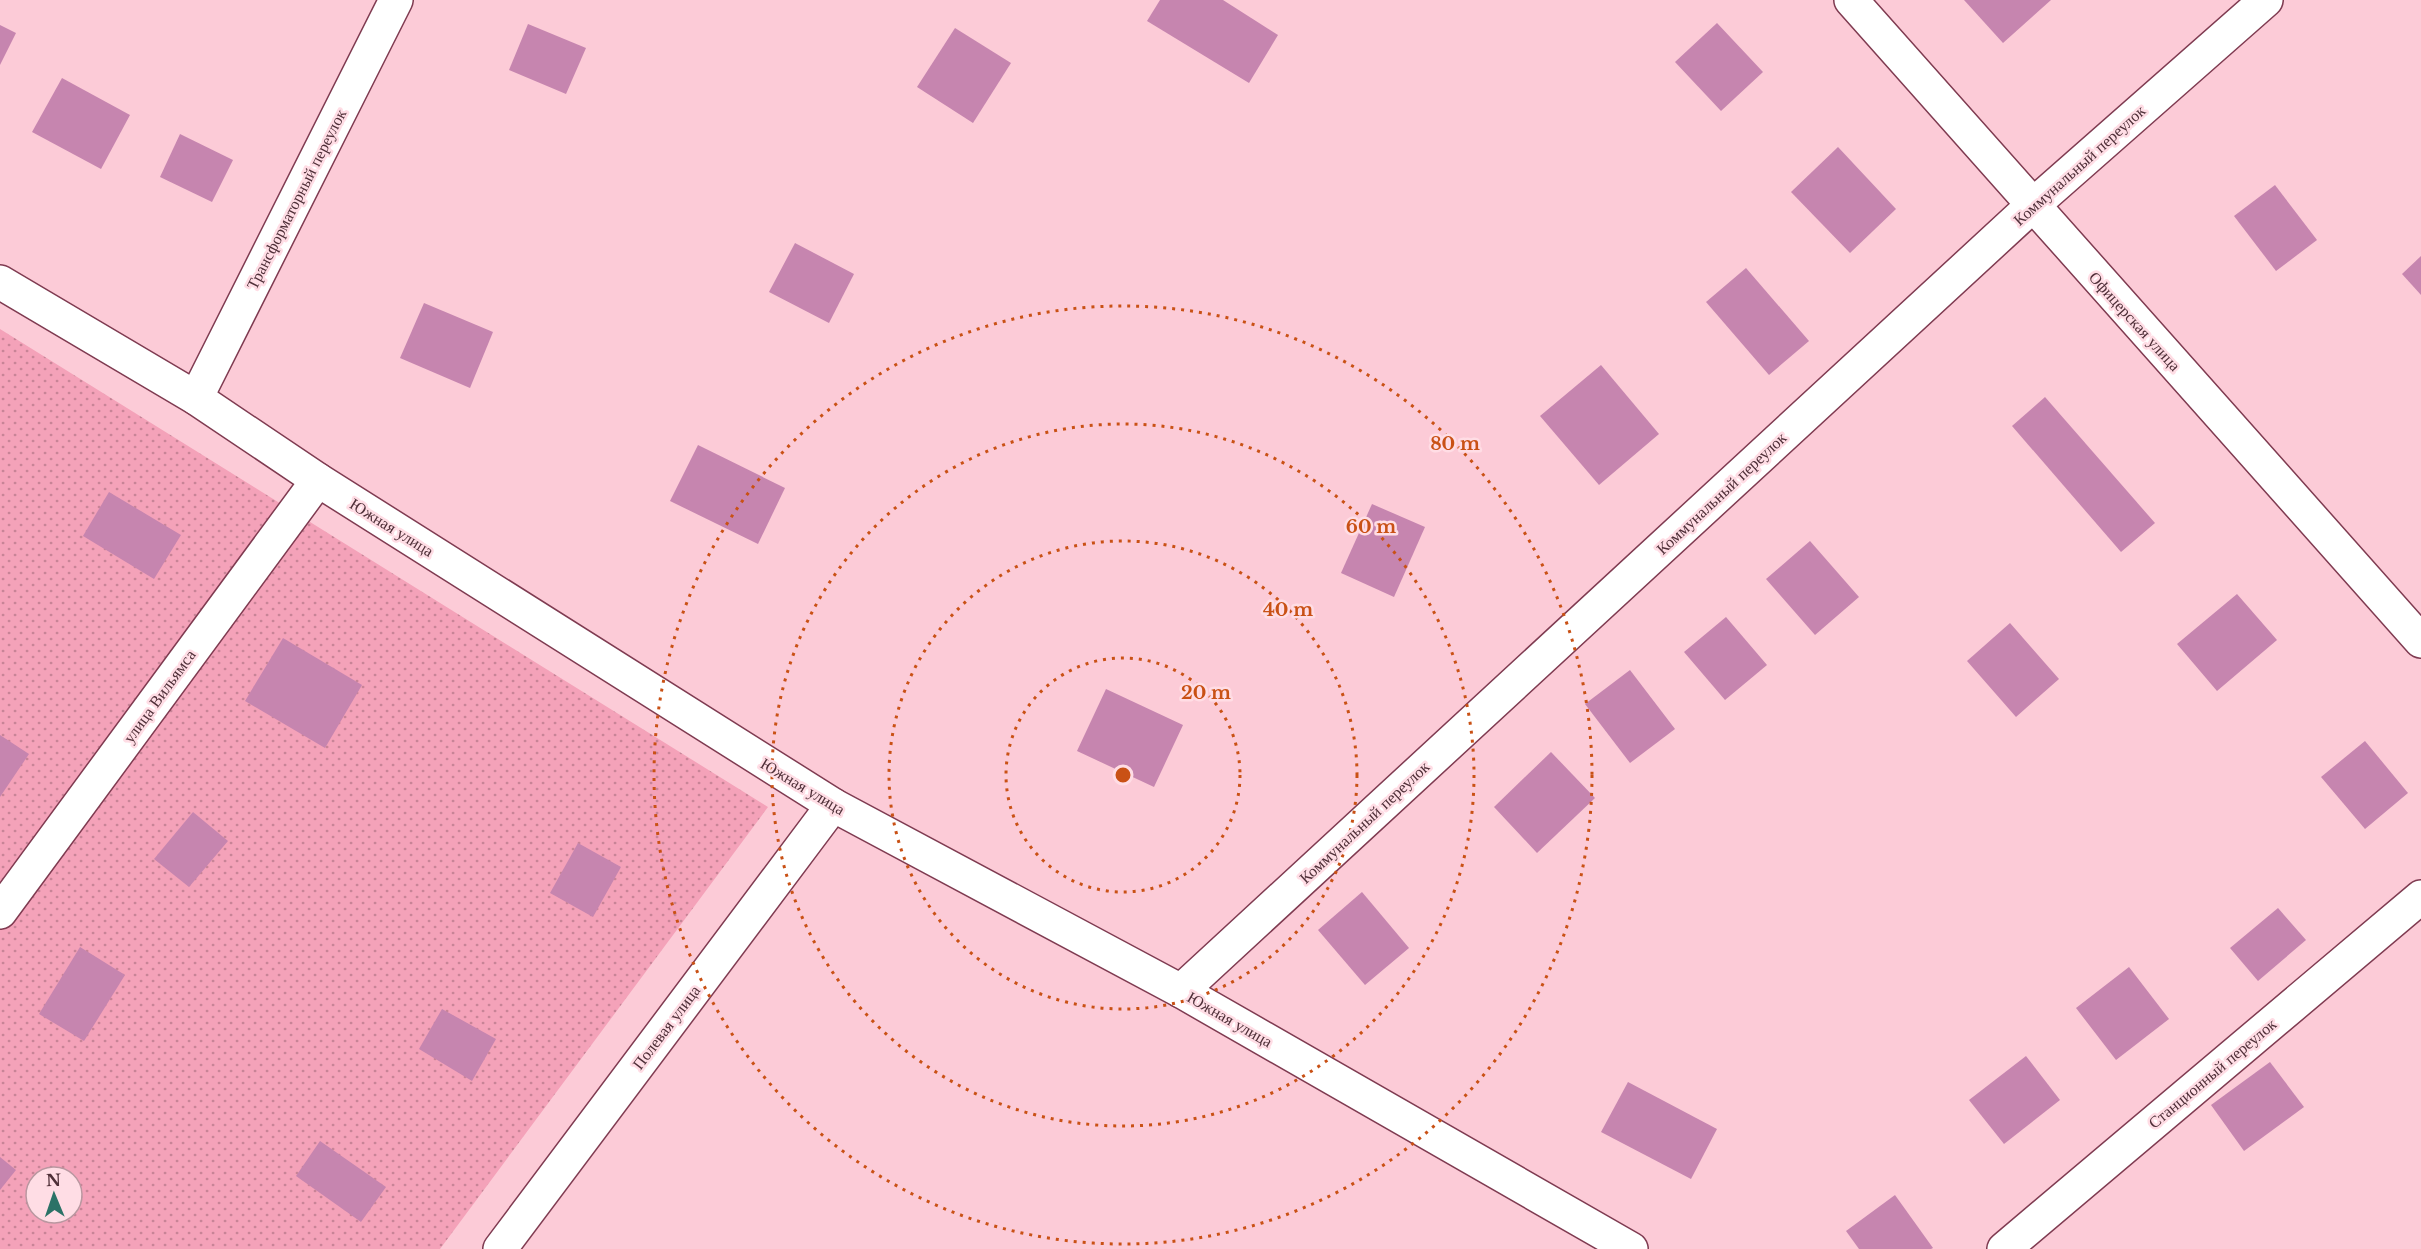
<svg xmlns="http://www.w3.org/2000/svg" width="2421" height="1249" viewBox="0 0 2421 1249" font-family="'Libre Baskerville',serif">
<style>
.grass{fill:url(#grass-dots);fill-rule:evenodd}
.building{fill:#c685af}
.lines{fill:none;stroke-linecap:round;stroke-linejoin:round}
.minor-casing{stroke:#7f3b51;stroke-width:36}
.tertiary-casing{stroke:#7f3b51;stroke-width:36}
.minor{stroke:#fff;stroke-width:33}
.tertiary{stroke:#fff;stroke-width:33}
.ring{fill:none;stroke:#c95115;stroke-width:3;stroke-dasharray:3 6}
.labels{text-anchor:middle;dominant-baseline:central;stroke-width:5;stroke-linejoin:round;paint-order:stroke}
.street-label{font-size:16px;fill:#4f2f38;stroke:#ffdde5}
.centre{fill:#c95115;stroke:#ffdde5;stroke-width:3}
.ring-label{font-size:18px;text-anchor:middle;font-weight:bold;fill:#c95115;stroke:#ffdde5;stroke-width:5;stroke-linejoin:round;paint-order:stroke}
</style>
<defs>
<pattern id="grass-dots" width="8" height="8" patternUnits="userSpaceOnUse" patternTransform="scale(1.5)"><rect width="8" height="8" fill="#f4a2b9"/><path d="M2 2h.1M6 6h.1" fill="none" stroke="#c88497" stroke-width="1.8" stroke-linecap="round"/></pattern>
</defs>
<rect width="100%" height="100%" fill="#fccbd7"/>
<path class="grass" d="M0,329L768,807L440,1249H0ZM36,1177H72V1213H36Z"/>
<g class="building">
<polygon points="1160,0 1223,0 1278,35 1249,83 1147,21"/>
<polygon points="1964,0 2051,0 2003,43"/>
<polygon points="1717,23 1763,72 1721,111 1675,62"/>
<polygon points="528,24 586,48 566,94 509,70"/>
<polygon points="0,25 16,33 0,65"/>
<polygon points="955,28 1011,63 973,123 917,87"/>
<polygon points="62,78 130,115 101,169 32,132"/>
<polygon points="180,134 233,160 212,202 160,177"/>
<polygon points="1838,147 1896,209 1850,253 1791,192"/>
<polygon points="2275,185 2317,240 2276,271 2234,216"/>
<polygon points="795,243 854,274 829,323 769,292"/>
<polygon points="2421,256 2421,295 2402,274"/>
<polygon points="1746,268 1809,341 1769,375 1706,302"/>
<polygon points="424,303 493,332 470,388 400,358"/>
<polygon points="1601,365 1659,434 1599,485 1540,416"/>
<polygon points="2045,397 2155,523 2121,552 2012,426"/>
<polygon points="698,445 785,488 758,544 670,501"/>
<polygon points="109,492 181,535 154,579 83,536"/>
<polygon points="1372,504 1425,527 1394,597 1341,573"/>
<polygon points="1810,541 1859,597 1815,635 1766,579"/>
<polygon points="2237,594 2277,640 2217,691 2177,644"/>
<polygon points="1726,617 1767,665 1725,700 1684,652"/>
<polygon points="2010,623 2059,679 2016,717 1967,661"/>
<polygon points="283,638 362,685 325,748 245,701"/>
<polygon points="1630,670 1675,729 1630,763 1585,704"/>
<polygon points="1106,689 1183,725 1154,787 1077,751"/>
<polygon points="0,735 29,754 0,797"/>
<polygon points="2365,741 2408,793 2365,829 2321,777"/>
<polygon points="1551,752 1595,798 1537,853 1494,807"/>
<polygon points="193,812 228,841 189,887 154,859"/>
<polygon points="578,843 621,867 593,917 550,893"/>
<polygon points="1362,892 1409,948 1365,985 1318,930"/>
<polygon points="2278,908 2306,940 2258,981 2230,948"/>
<polygon points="80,947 125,975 84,1041 39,1014"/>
<polygon points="2129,967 2169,1019 2116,1060 2076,1008"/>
<polygon points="442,1009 496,1039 472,1081 419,1049"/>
<polygon points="2026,1056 2060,1100 2004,1144 1969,1100"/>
<polygon points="2270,1062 2304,1107 2244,1151 2211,1105"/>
<polygon points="1628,1082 1717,1129 1691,1179 1601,1132"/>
<polygon points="320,1141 386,1187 361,1222 296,1176"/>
<polygon points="0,1157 16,1170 0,1190"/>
<polygon points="1895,1195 1933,1248 1931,1249 1859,1249 1846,1231"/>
</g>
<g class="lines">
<defs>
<g id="minor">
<polyline points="1851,0 2421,641"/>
<polyline points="0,282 196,398 318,480 833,805"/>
<polyline points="196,398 396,0"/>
<polyline points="0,912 318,480"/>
<polyline points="1181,991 2032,206 2266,0"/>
<polyline points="2004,1249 2421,897"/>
</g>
<polyline id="tertiary" points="500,1249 833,805 1181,991 1631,1249"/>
</defs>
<use href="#minor" class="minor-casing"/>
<use href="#tertiary" class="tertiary-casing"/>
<use href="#minor" class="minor"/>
<use href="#tertiary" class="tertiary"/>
</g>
<g class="ring">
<circle cx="1123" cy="775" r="117"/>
<circle cx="1123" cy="775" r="234"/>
<circle cx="1123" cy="775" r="351"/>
<circle cx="1123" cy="775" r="469"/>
</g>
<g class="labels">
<g class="street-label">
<text transform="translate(2079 165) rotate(-42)">Коммунальный переулок</text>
<text transform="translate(296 199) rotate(-63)">Трансформаторный переулок</text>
<text transform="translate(2135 321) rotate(48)">Офицерская улица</text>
<text transform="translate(1721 493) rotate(-43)">Коммунальный переулок</text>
<text transform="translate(392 527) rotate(32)">Южная улица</text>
<text transform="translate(159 696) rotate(-54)">улица Вильямса</text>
<text transform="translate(803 786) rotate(31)">Южная улица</text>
<text transform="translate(1364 822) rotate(-43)">Коммунальный переулок</text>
<text transform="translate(1230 1019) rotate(30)">Южная улица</text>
<text transform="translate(666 1027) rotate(-53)">Полевая улица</text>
<text transform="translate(2212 1073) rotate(-40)">Станционный переулок</text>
</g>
</g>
<circle cx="1123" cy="775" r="9" class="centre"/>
<g class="ring-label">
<text x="1455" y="450">80 m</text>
<text x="1371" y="533">60 m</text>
<text x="1288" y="616">40 m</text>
<text x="1206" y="699">20 m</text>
</g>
<g transform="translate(54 1195) rotate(358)"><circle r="28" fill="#ffdde5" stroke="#b997a0" stroke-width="1.5"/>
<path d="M0-4.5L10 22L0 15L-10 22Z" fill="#2c7267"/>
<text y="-9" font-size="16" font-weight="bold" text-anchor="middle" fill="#4f2f38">N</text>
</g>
</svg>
